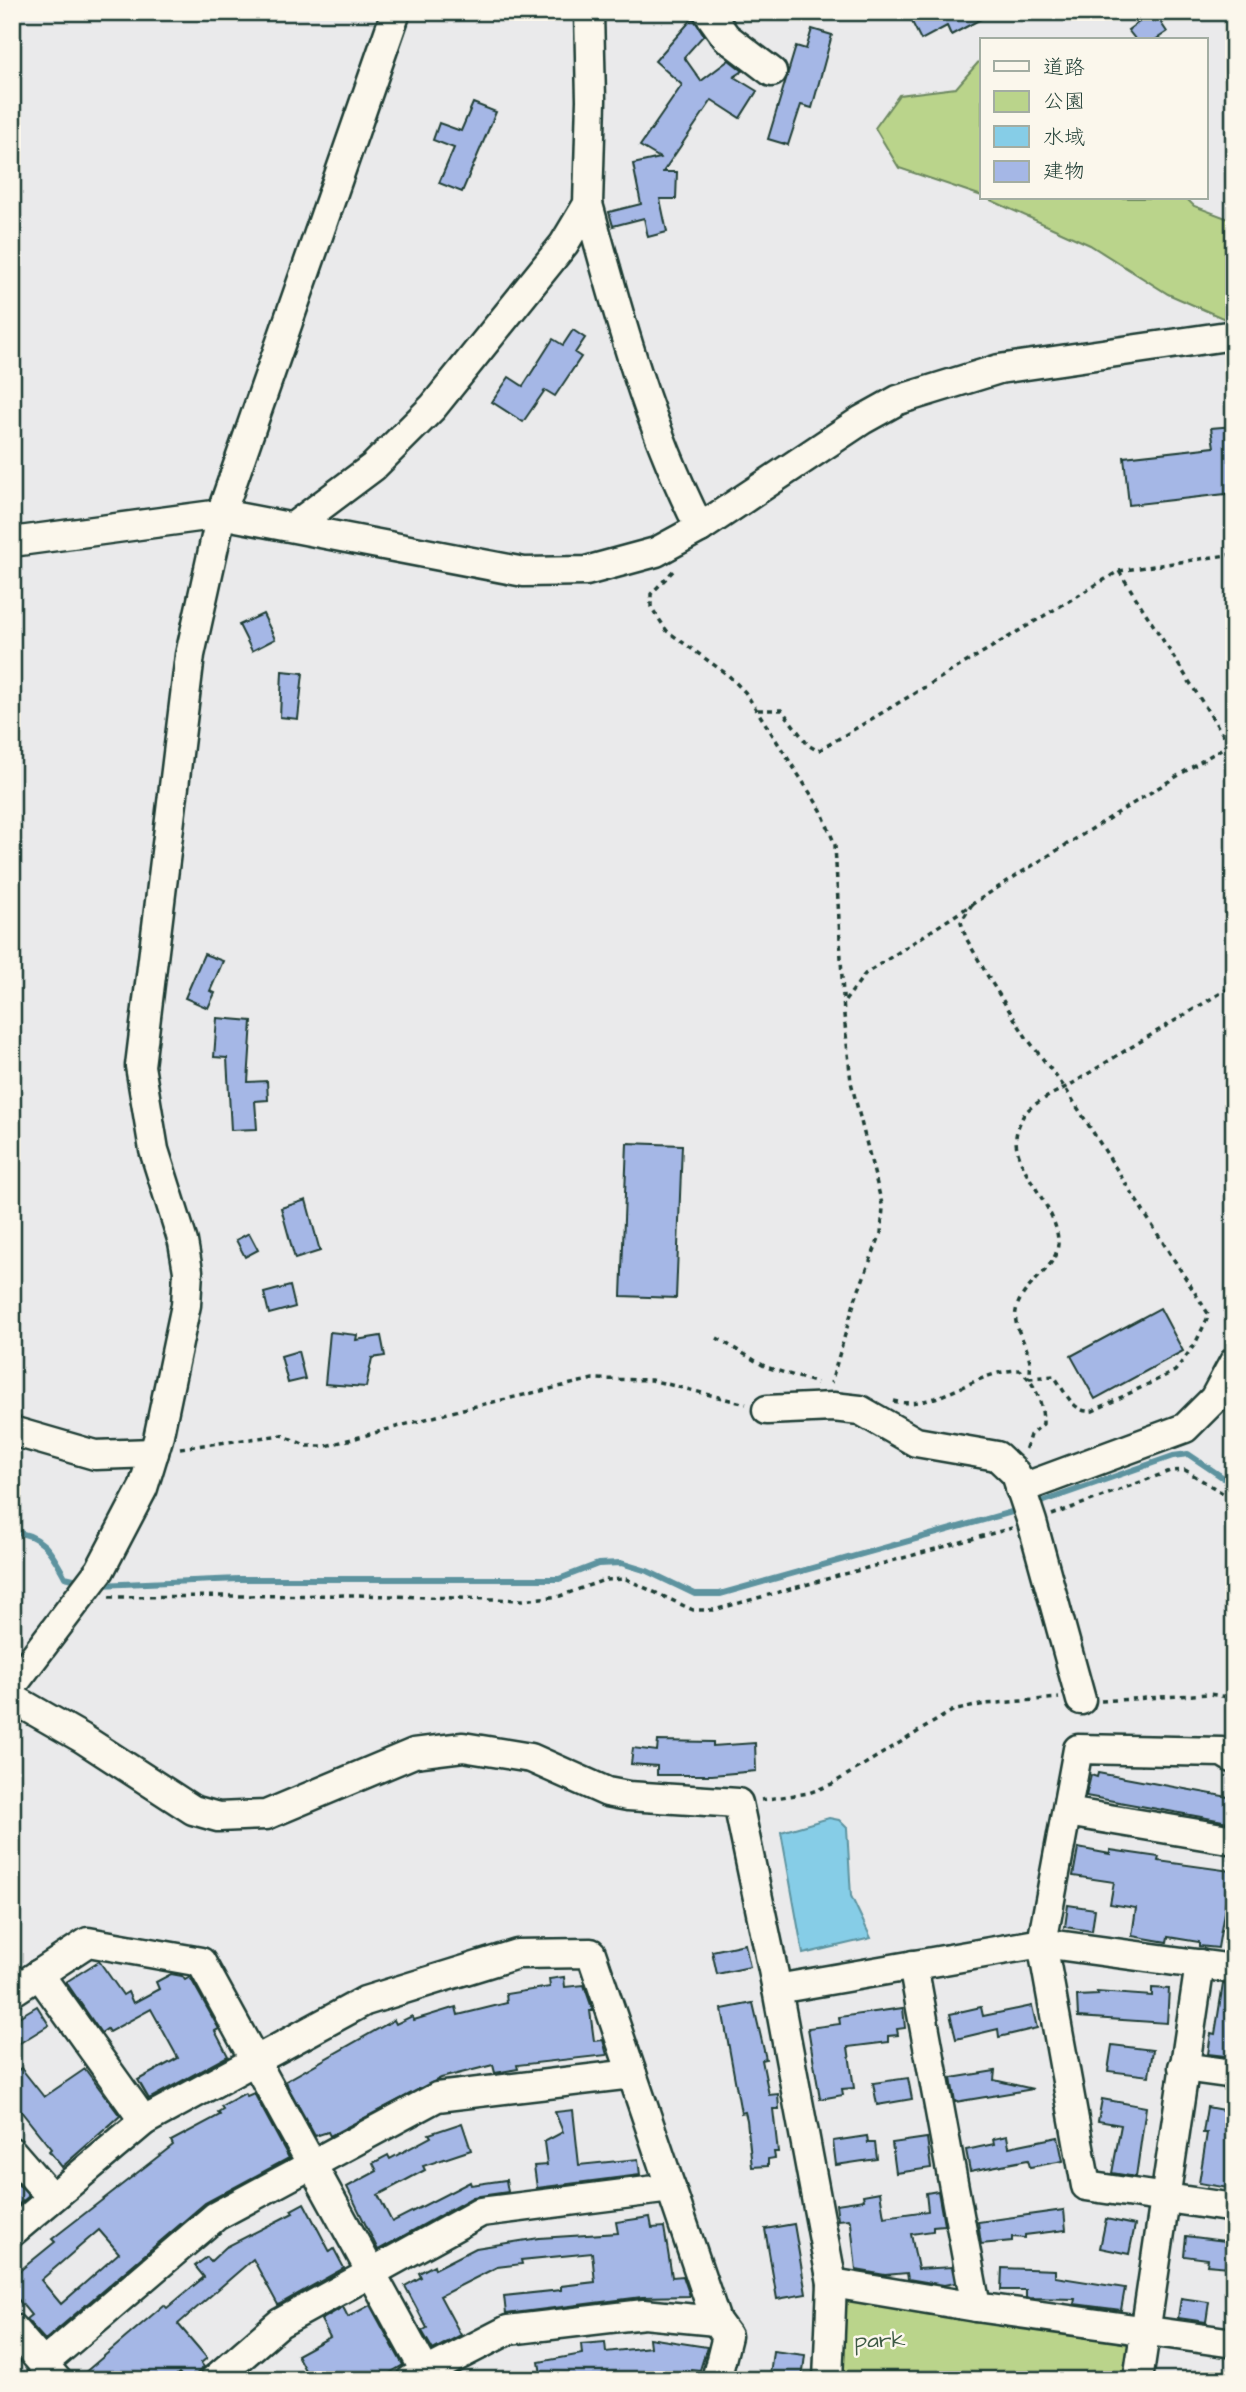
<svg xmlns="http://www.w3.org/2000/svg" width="1246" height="2392" viewBox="0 0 1246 2392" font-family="'Architects Daughter','Klee One',sans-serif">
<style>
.green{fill:#bad48b;stroke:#6c8860;stroke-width:2}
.water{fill:#86cde7;stroke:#5d939f;stroke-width:2}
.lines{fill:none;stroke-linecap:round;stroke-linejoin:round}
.stream{stroke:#5d939f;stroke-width:6}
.building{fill:#a5b7e6;stroke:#1f3d34;stroke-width:2;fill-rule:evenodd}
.minor-casing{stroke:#1f3d34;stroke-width:33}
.path{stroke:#1f3d34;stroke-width:3.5;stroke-dasharray:5 5;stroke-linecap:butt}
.minor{stroke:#fbf7ec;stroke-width:28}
.labels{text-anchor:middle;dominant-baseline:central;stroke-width:5;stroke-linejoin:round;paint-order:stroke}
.park-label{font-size:23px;fill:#3e5b45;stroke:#fbf7ec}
</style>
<rect width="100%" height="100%" fill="#eaeaeb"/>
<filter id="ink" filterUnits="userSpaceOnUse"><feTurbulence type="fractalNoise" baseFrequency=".0143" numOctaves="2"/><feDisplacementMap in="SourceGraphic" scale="14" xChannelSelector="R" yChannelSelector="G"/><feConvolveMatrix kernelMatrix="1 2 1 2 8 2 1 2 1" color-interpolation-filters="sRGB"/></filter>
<g filter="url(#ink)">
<g class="green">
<polygon points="982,58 982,196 899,168 875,128 899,95 956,88"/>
<polygon points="986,198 1186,198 1194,206 1234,221 1234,323 1168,294 1090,245"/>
<polygon points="839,2292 1138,2337 1131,2380 837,2380"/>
</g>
<polygon class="water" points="829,1818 839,1820 847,1828 851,1896 871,1938 803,1954 781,1832"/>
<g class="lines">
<g class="stream">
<polyline points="1033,1505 1173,1456 1188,1454 1234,1485"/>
<path d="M12,1532C43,1534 52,1553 65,1577L82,1581"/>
<polyline points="99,1585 239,1579 559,1579 598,1564 621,1563 647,1571 695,1594 720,1594 1019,1510"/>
</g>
</g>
<g class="building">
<polygon points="925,12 994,12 951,35 947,26 921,40 911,20"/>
<polygon points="1138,12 1176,12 1161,23 1167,32 1155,40 1136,40 1128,30 1143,19"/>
<polygon points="693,18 704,35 684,57 701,81 729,60 743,71 734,77 757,91 740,118 712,100 663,172 677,172 676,199 660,199 667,232 648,237 644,218 613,226 609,212 641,204 633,164 660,158 640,146 682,85 655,61"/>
<polygon points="812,29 832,35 812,108 801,105 788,145 768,139 796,46 806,49"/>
<polygon points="473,103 496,112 462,192 439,183 454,148 433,140 439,123 461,131"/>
<polygon points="573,330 585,338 575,353 581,357 555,396 545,390 523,422 492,402 509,377 523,386 553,339 563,345"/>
<polygon points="1234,426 1234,493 1129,505 1124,457 1214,447 1211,428"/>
<polygon points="263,614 275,639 252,651 239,625"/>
<polygon points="282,671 303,673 298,719 280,717"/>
<polygon points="204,954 223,961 210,991 215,993 208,1008 185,998"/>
<polygon points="217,1018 252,1021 248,1082 267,1081 268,1100 255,1101 257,1129 231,1130 227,1058 214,1057"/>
<polygon points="627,1143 682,1145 676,1298 621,1296"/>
<polygon points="306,1200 320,1251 295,1259 281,1208"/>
<polygon points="249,1233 258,1250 245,1257 236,1240"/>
<polygon points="290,1286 295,1307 269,1314 264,1293"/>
<polygon points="1160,1308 1183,1351 1095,1399 1071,1356"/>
<polygon points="330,1332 357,1335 356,1340 381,1336 385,1356 372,1358 366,1387 325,1384"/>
<polygon points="298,1351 305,1379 288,1383 281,1356"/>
<polygon points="658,1741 713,1742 713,1746 755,1743 756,1771 712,1775 657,1775 657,1766 631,1764 633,1748 657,1751"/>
<polygon points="1098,1773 1234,1798 1234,1823 1086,1796 1091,1775 1097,1777"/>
<polygon points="1078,1848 1110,1854 1110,1850 1159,1857 1158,1861 1231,1871 1218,1948 1199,1946 1199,1942 1168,1937 1167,1942 1132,1936 1136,1908 1110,1904 1114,1882 1073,1876"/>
<polygon points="1068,1905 1095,1909 1092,1931 1065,1927"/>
<polygon points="745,1944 750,1967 717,1974 712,1951"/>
<polygon points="99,1961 123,1995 128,1992 133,2003 159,1989 156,1982 171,1974 182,1976 185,1980 190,1977 219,2029 215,2031 228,2056 149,2099 138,2080 178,2058 151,2009 109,2032 107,2029 101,2033 66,1982"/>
<polygon points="564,1977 565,1987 584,1985 593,2011 590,2011 594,2041 603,2040 607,2055 517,2065 518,2069 495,2073 493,2065 441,2078 330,2136 328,2132 315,2136 288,2087 286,2081 394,2020 396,2024 412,2016 414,2020 456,2007 458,2015 507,2003 506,1994 550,1987 549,1979"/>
<polygon points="1223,1984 1234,1985 1234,2057 1208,2054 1211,2033 1215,2034"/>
<polygon points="1152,1988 1169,1989 1167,2023 1078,2017 1077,1996 1098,1995 1097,1992 1152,1996"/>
<polygon points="753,2003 766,2059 762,2060 769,2095 778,2094 779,2109 773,2109 778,2152 774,2152 775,2158 768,2159 768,2166 752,2167 747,2120 745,2112 741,2113 722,2009"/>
<polygon points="37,2006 49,2025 20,2043 12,2031 12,2021"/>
<polygon points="1032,2006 1037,2028 999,2037 998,2029 956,2039 950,2014 981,2007 983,2016"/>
<polygon points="903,2008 905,2028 897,2029 898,2035 888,2036 888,2042 848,2047 854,2088 842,2089 843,2095 820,2099 808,2028 840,2024 839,2017"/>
<polygon points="1112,2045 1153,2050 1149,2076 1108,2071"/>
<polygon points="21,2068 44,2097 85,2069 120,2116 62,2167 49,2151 51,2149 12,2100 12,2075"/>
<polygon points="995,2071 994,2080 1033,2089 955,2102 951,2078"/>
<polygon points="908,2078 912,2099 877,2105 873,2083"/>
<path d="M245,2093L247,2096L254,2093L289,2158L205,2203L45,2340L26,2319L31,2315L12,2292V2277L55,2242L52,2239L173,2145L171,2141L220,2115L218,2112L223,2109L221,2106ZM99,2230L119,2253L61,2304L41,2280Z"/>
<polygon points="1102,2099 1146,2107 1136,2177 1112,2173 1121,2125 1098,2121"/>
<polygon points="1207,2107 1234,2112 1234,2189 1199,2183 1207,2133 1203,2133"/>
<polygon points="573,2110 579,2165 638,2159 640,2175 537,2188 534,2166 547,2165 544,2142 563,2132 555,2112"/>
<polygon points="462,2123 471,2150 423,2166 425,2170 378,2195 392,2222 470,2182 471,2185 506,2180 508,2192 473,2197 378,2250 347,2187 377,2171 373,2163 388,2155 390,2159 431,2137 429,2134"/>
<polygon points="867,2136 868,2143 875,2143 877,2159 836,2165 833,2141"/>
<polygon points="1007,2136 1009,2147 1058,2137 1063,2161 1030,2167 1028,2160 970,2171 966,2150 994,2144 993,2139"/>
<polygon points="927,2138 931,2168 896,2173 892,2143"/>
<polygon points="12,2178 29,2196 12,2210"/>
<polygon points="938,2191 944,2225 933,2226 933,2231 911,2234 918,2269 952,2267 955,2283 944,2285 908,2279 907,2273 885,2275 856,2270 851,2223 849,2219 838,2220 836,2204 864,2200 863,2195 880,2192 884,2217 928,2211 926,2193"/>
<polygon points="304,2203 330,2252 334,2249 344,2268 278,2305 253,2259 178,2324 207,2358 201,2363 204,2367 190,2380 185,2380 179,2373 171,2380 76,2380 164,2305 167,2308 204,2277 195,2266 207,2257 211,2261 226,2247 293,2213 291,2210"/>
<polygon points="1064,2210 1066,2230 1025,2235 1025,2238 1012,2237 1012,2241 981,2244 978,2222"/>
<polygon points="650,2217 652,2228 664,2227 672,2277 683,2276 690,2296 642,2297 506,2314 504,2296 561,2290 561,2286 595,2282 592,2253 521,2260 522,2264 497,2267 440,2296 461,2335 433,2350 422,2331 427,2328 405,2286 421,2277 419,2273 434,2265 435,2269 476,2248 539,2238 618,2233 616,2222"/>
<polygon points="1106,2219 1135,2225 1129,2254 1100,2248"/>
<polygon points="794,2224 806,2294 777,2299 765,2229"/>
<polygon points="1186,2236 1233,2242 1229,2267 1207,2265 1208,2259 1184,2256"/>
<polygon points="1002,2268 1055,2270 1055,2277 1125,2288 1121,2310 1074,2304 1075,2299 1029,2298 1026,2297 1026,2290 1001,2290"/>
<polygon points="1181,2298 1209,2302 1206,2322 1178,2318"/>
<polygon points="370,2305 403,2365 378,2380 310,2380 297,2355 330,2337 321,2320 343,2307 348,2317"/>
<polygon points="649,2338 707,2347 700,2370 691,2369 690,2374 666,2371 542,2380 539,2362 582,2354 581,2344 605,2342 606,2352 650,2347"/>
<polygon points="773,2351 805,2355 802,2379 770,2375"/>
</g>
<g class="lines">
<defs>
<g id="minor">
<polyline points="708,12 726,37 772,72"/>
<path d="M588,204C618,314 648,426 700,528"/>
<polyline points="293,527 373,467 433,407 564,244 588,204 591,100 589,12"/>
<polyline points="12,542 221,514 524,572 586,571 656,552 700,528 862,420 898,400 999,369 1234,335"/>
<polyline points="767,1410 833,1407 860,1410 916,1442 997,1456 1016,1474 1032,1522 1081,1700"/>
<polyline points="12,1431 95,1455 154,1453"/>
<polyline points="1020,1489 1185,1428 1214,1399 1234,1362"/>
<polyline points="12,1686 100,1570 143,1488 158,1439 186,1305 188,1271 183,1242 154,1150 140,1066 190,655 221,514 396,12"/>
<polyline points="12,1698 82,1738 193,1810 218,1817 266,1815 414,1753 463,1747 531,1758 607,1792 628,1796 738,1803 777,1989 832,2283 828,2380"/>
<polyline points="1234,1759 1222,1752 1078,1749 1042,1943 1086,2186 1234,2208"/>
<polyline points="1067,1812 1234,1840"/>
<polyline points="913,1965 976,2307"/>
<polyline points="39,1974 144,2121"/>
<polyline points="777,1989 1042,1943 1234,1969"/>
<polyline points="12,1992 88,1942 201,1962 430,2380"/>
<polyline points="1183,2067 1234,2074"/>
<polyline points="12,2152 52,2198"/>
<polyline points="12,2232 144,2121 365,2001 517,1954 591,1953 716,2321 727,2336 716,2380"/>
<polyline points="832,2283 976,2307 1234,2343"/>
<polyline points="12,2328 57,2380"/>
<polyline points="44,2363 216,2216 437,2097 632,2074"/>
<polyline points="214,2380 280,2323 481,2212 671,2188"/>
<polyline points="411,2380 508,2330 644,2314 716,2321"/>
<polyline points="1138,2380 1200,1964"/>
</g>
</defs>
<use href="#minor" class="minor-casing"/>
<g class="path">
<polyline points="673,571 651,594 651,607 667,631 728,675 745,692 821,810 835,845 844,1015 851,1082 883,1208 881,1233 855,1300 831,1383"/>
<polyline points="1119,571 1234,752"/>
<polyline points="758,710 782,710 808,745 818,751 1119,571 1234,554"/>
<path d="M972,904L961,922L966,938L990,980L1026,1037L1065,1088L1209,1315L1195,1344L1175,1371L1093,1411C1073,1414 1065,1391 1054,1376L1030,1378C1030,1372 1031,1363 1029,1357C1025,1339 1011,1326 1017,1307C1024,1282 1059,1269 1058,1241C1057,1206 1015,1172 1016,1138C1016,1131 1021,1119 1025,1113C1037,1100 1060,1091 1075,1082C1127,1049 1181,1017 1234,985"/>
<polyline points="845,1001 865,974 1014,877 1234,741"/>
<polyline points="717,1338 766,1367 817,1383"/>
<path d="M893,1401C937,1412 975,1370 1020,1370C1036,1384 1043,1403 1043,1424L1030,1435L1025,1451"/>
<polyline points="180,1448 282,1435 307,1446 326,1446 463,1409 593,1379 651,1380 746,1404"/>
<polyline points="1052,1515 1170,1471 1185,1470 1234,1500"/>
<polyline points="109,1597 358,1595 523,1600 560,1596 604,1580 626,1579 693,1610 714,1610 1012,1528"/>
<polyline points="1101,1701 1209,1694 1234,1698"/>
<polyline points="12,1741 19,1728"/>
<polyline points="761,1800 809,1793 832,1784 952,1711 985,1704 1059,1698"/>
</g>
<use href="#minor" class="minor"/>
</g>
</g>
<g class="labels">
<g class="park-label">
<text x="880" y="2340">park</text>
</g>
</g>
<rect width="1246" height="2392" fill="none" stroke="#fbf7ec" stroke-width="42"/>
<rect x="21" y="21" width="1204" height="2350" fill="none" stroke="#1f3d34" stroke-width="2.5" filter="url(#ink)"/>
<rect x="980" y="38" width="228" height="161" fill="#fbf7ec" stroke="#a3ada2" stroke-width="2"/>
<rect x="994" y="61" width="35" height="10" fill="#fbf7ec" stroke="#a3ada2" stroke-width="2"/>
<text x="1043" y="74" font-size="21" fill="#1f3d34">道路</text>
<rect x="994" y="91" width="35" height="21" fill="#bad48b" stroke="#a3ada2" stroke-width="2"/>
<text x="1043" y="108" font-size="21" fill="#1f3d34">公園</text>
<rect x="994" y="126" width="35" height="21" fill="#86cde7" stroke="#a3ada2" stroke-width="2"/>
<text x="1043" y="144" font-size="21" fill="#1f3d34">水域</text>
<rect x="994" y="161" width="35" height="21" fill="#a5b7e6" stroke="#a3ada2" stroke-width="2"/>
<text x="1043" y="178" font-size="21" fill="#1f3d34">建物</text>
</svg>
